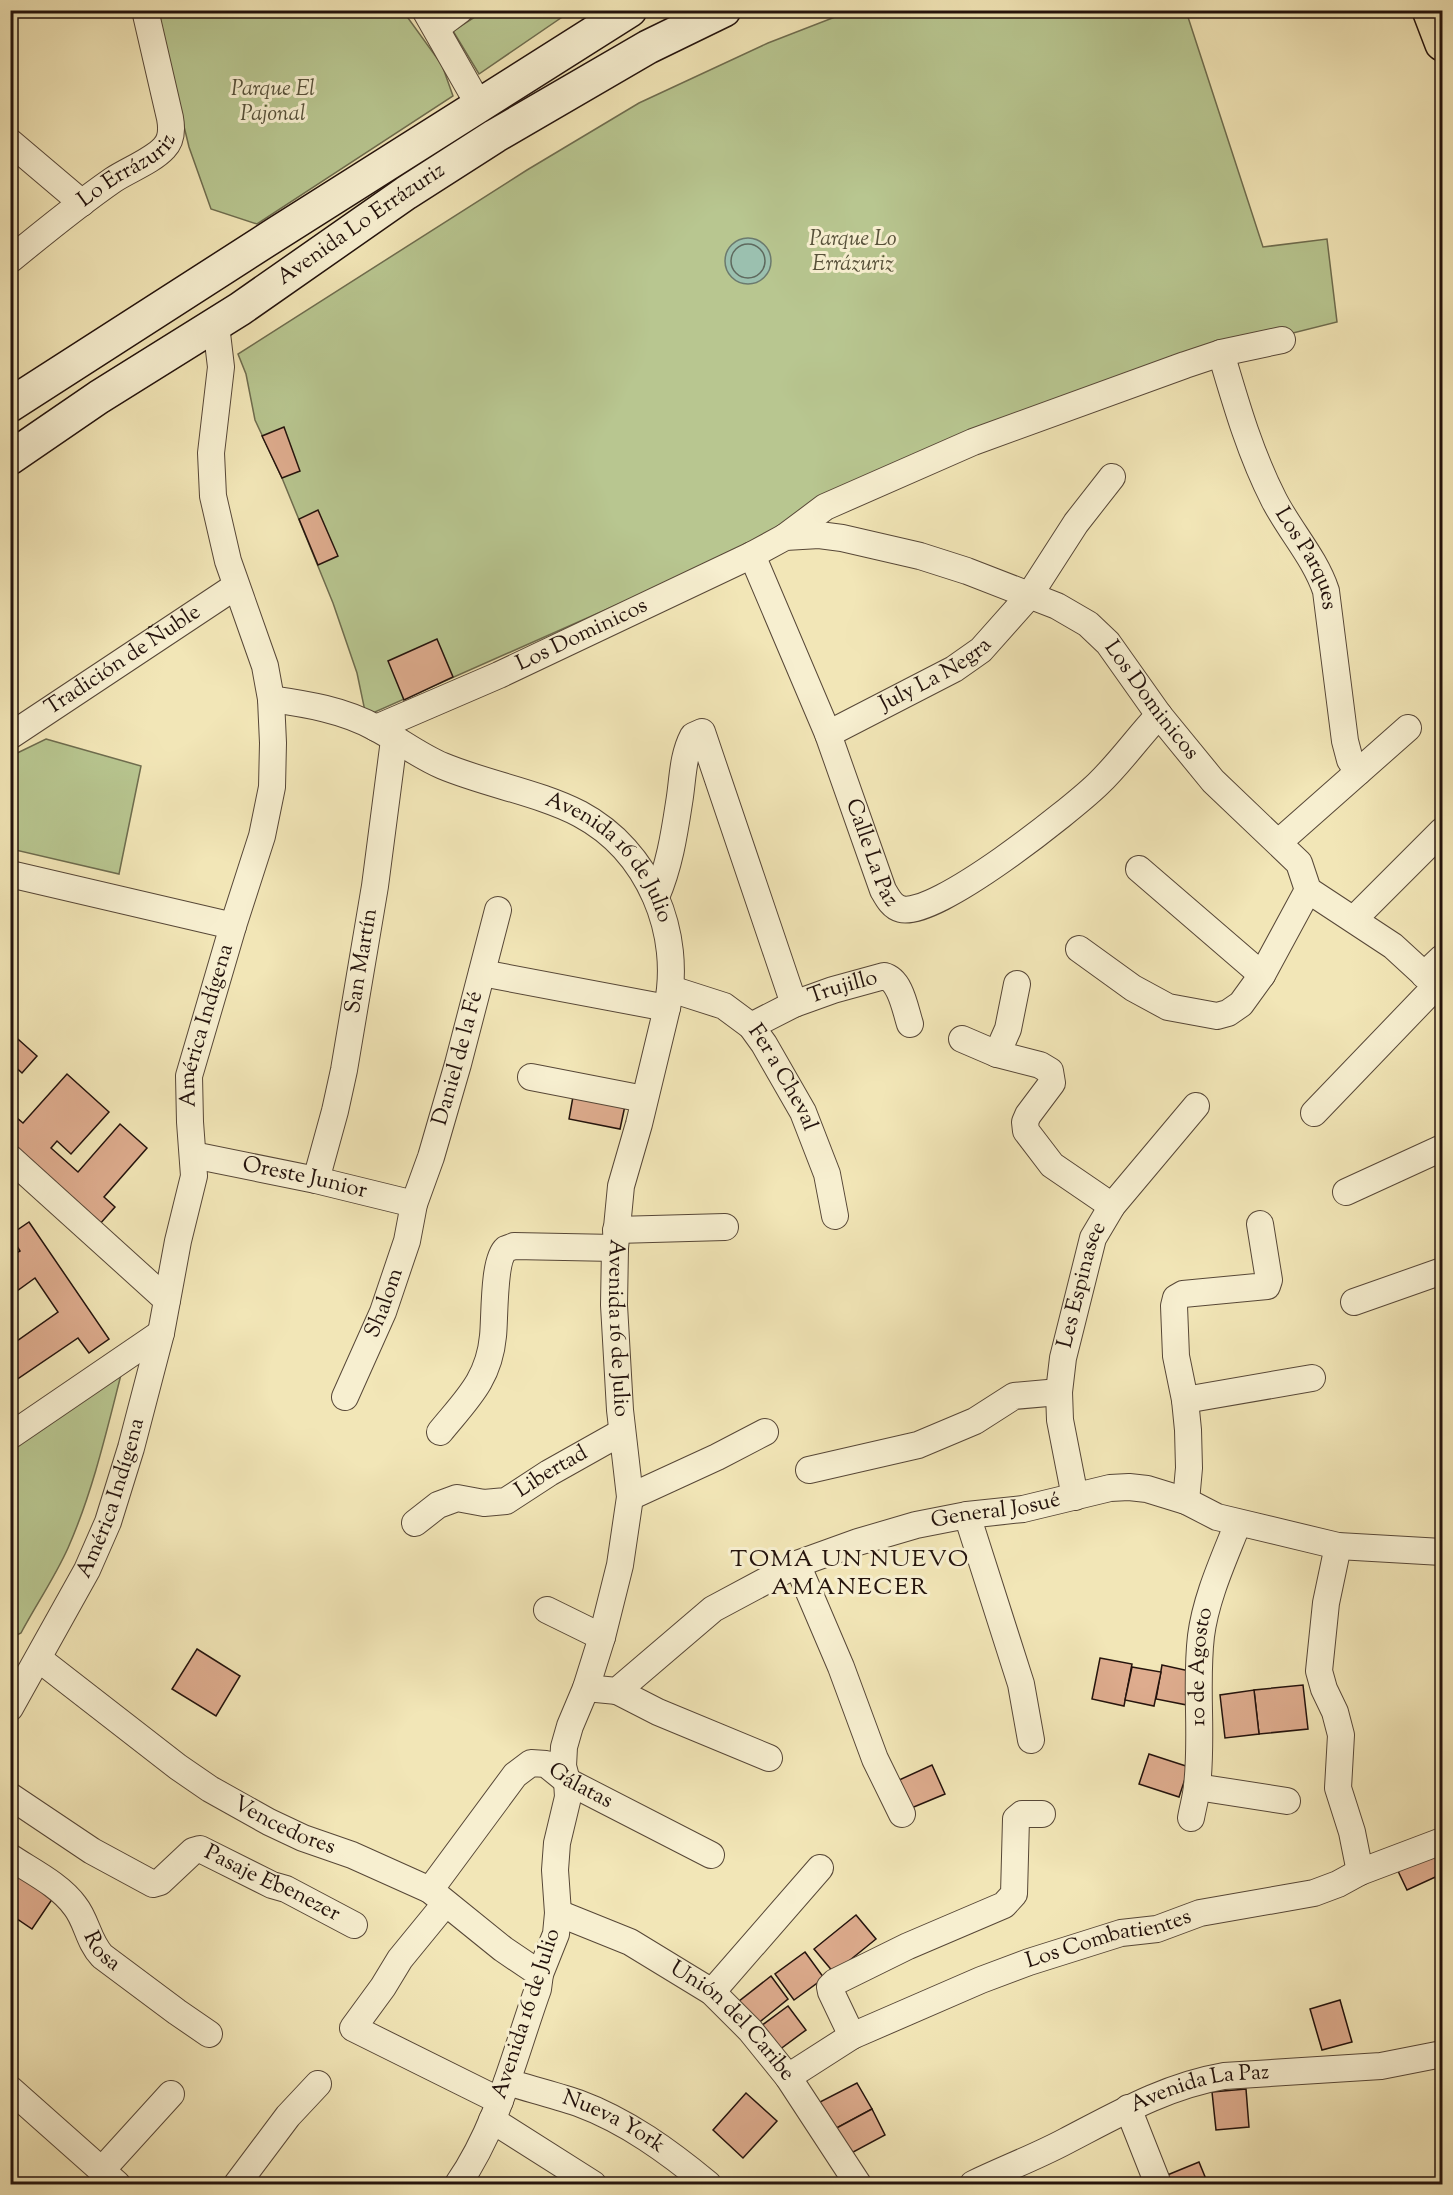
<svg xmlns="http://www.w3.org/2000/svg" width="1453" height="2195" viewBox="0 0 1453 2195" font-family="'Sorts Mill Goudy',serif">
<style>
.green{fill:#b8c690;stroke:#6e6c4e;stroke-width:1.5}
.water{fill:#9bc0af;stroke:#6b7a6e;stroke-width:1.5}
.lines{fill:none;stroke-linecap:round;stroke-linejoin:round}
.shore{stroke:#5f695e;stroke-width:1.5}
.building{fill:#deac8e;stroke:#23120c;stroke-width:1.5}
.street-casing{stroke:#574737;stroke-width:28}
.secondary-casing{stroke:#23120c;stroke-width:36}
.highway-casing{stroke:#23120c;stroke-width:36}
.street{stroke:#f7efd0;stroke-width:26}
.secondary{stroke:#f7efd0;stroke-width:33}
.highway{stroke:#f2e6b7;stroke-width:33}
.labels{text-anchor:middle;dominant-baseline:central;stroke-width:6;stroke-linejoin:round;paint-order:stroke}
.park-label{font-size:22px;font-style:italic;fill:#57513a;stroke:#f7efd0}
.street-label{font-size:22px;fill:#23120c;stroke:#f7efd0}
.neighbourhood-label{font-size:24px;letter-spacing:1.5px;fill:#23120c;stroke:#f7efd0}
</style>
<rect width="100%" height="100%" fill="#f2e6b7"/>
<filter id="stains"><feTurbulence type="fractalNoise" baseFrequency=".00333" numOctaves="4"/><feColorMatrix values="0 0 0 0 .2 0 0 0 0 .09 0 0 0 0 .02 0 0 0 .5 -.17"/></filter>
<radialGradient id="worn" r=".72"><stop offset=".6" stop-color="#630" stop-opacity="0"/><stop offset="1" stop-color="#630" stop-opacity=".3"/></radialGradient>
<g class="green">
<polygon points="853,10 1186,11 1263,247 1327,239 1337,322 1149,369 366,716 357,673 333,603 282,478 255,420 246,374 238,354 527,170 639,103 768,43"/>
<polygon points="156,11 403,11 442,65 453,96 257,224 211,209 189,147"/>
<polygon points="484,11 484,10 571,11 479,74 453,31"/>
<polygon points="46,739 141,766 119,874 11,849 11,756"/>
<path d="M124,1363C108,1425 94,1489 68,1548C55,1577 36,1605 21,1633L11,1638V1441Z"/>
</g>
<circle class="water" cx="748" cy="261" r="23"/>
<g class="lines">
<circle class="shore" cx="748" cy="261" r="17"/>
</g>
<g class="building">
<polygon points="284,427 300,471 282,478 262,436"/>
<polygon points="318,510 338,556 318,565 299,519"/>
<polygon points="437,639 453,677 404,700 388,661"/>
<polygon points="10,1032 37,1056 22,1073 10,1062"/>
<polygon points="67,1074 109,1112 71,1154 57,1141 51,1148 78,1172 120,1124 147,1148 104,1197 115,1207 99,1225 10,1146 10,1112 23,1123"/>
<polygon points="574,1091 626,1101 620,1129 569,1119"/>
<polygon points="29,1222 109,1339 89,1353 78,1338 10,1384 10,1346 58,1312 35,1278 10,1296 10,1257 20,1251 10,1235"/>
<polygon points="197,1649 240,1676 216,1716 172,1689"/>
<polygon points="1100,1658 1132,1664 1124,1706 1092,1699"/>
<polygon points="1162,1665 1194,1672 1187,1705 1156,1699"/>
<polygon points="1132,1667 1161,1672 1154,1706 1125,1700"/>
<polygon points="1303,1685 1308,1729 1259,1734 1254,1690"/>
<polygon points="1254,1690 1259,1734 1225,1738 1220,1695"/>
<polygon points="1149,1754 1189,1767 1179,1797 1139,1784"/>
<polygon points="932,1765 945,1794 909,1809 897,1781"/>
<polygon points="1442,1854 1442,1874 1407,1890 1397,1869"/>
<polygon points="10,1869 53,1898 32,1929 10,1914"/>
<polygon points="856,1915 876,1939 834,1973 814,1949"/>
<polygon points="805,1952 824,1978 794,2000 775,1974"/>
<polygon points="771,1976 788,1999 756,2025 738,2002"/>
<polygon points="1340,2000 1352,2042 1322,2050 1310,2009"/>
<polygon points="788,2006 806,2030 779,2050 761,2026"/>
<polygon points="857,2083 872,2109 831,2131 816,2104"/>
<polygon points="1246,2089 1249,2127 1216,2130 1212,2092"/>
<polygon points="746,2093 777,2121 743,2158 713,2130"/>
<polygon points="872,2109 885,2135 844,2157 831,2131"/>
<polygon points="1199,2162 1208,2184 1162,2184 1160,2178"/>
</g>
<g class="lines">
<defs>
<g id="street">
<polyline points="425,10 479,105"/>
<polyline points="436,28 460,10"/>
<polyline points="10,142 82,203"/>
<path id="s1" d="M10,260C44,232 77,205 113,180C128,170 152,161 164,148C172,140 172,129 170,118L145,10"/>
<path id="s2" d="M1221,353C1236,404 1250,453 1274,500C1290,531 1315,558 1326,591L1345,741L1350,760L1358,772"/>
<polyline points="785,537 825,507 973,442 1185,365 1221,353 1282,340"/>
<path id="s3" d="M752,555L828,734L883,890C887,897 892,907 901,909C935,919 1072,809 1098,784C1121,762 1138,737 1159,715"/>
<path id="s4" d="M271,699C306,704 344,710 376,728C399,740 419,756 443,766C486,784 540,793 580,814C649,851 683,933 667,1008L639,1124L621,1186L615,1248L614,1305L620,1410L630,1497L620,1565L602,1637L586,1688L570,1726L564,1747L563,1766L567,1781L568,1797L557,1843L555,1870L558,1913L556,1934L540,1974L538,1989C514,2056 498,2126 458,2184"/>
<path id="s5" d="M376,728L499,675L752,555L785,537L819,535L842,538L920,556L967,571L1057,606L1088,624L1108,643L1159,715L1213,781L1299,863L1308,890L1393,946L1442,991"/>
<path id="s6" d="M828,734L954,669L981,650L1029,596L1076,523L1112,477"/>
<path id="s7" d="M10,736L236,586"/>
<polyline points="1279,842 1408,728"/>
<polyline points="1139,869 1262,975"/>
<polyline points="10,874 233,926"/>
<path d="M656,897C669,867 674,836 679,803C683,780 682,757 693,736L702,732L794,1004"/>
<polyline points="1354,919 1442,831"/>
<polyline points="1079,949 1133,988 1168,1007 1217,1016 1228,1013 1241,1004 1262,975 1308,890"/>
<polyline points="482,973 667,1008"/>
<polyline points="1424,975 1442,958"/>
<path id="s8" d="M671,989L724,1006L751,1026L764,1044L803,1112L827,1174L835,1216"/>
<path id="s9" d="M751,1026L794,1004L833,990L884,976C901,980 905,1009 910,1024"/>
<polyline points="962,1039 997,1054 1040,1065 1050,1071 1052,1083 1028,1115 1025,1122 1026,1131 1052,1165 1112,1206"/>
<polyline points="997,1054 1008,1029 1017,984"/>
<polyline points="531,1077 644,1099"/>
<polyline points="1314,1113 1436,986"/>
<path id="s10" d="M193,1155L316,1180L414,1204"/>
<polyline points="10,1158 167,1300"/>
<path id="s11" d="M316,1180L335,1111L344,1070L375,886L394,740"/>
<polyline points="1346,1192 1442,1148"/>
<polyline points="616,1230 725,1227"/>
<polyline points="1354,1302 1442,1271"/>
<path id="s12" d="M345,1397L383,1312L407,1241L414,1204L431,1157L458,1064L498,910"/>
<polyline points="1185,1400 1312,1378"/>
<path d="M440,1432C466,1400 489,1380 493,1336C495,1319 493,1260 506,1249C508,1248 512,1247 514,1246L615,1248"/>
<polyline points="10,1436 161,1333"/>
<polyline points="809,1470 918,1445 975,1421 1014,1396 1059,1392"/>
<polyline points="630,1497 717,1457 765,1432"/>
<path id="s13" d="M1075,1497L1060,1420L1059,1392L1063,1358L1093,1238L1112,1206L1196,1106"/>
<polyline points="1186,1501 1189,1468 1188,1430 1185,1400 1176,1356 1174,1306 1176,1298 1183,1294 1267,1286 1269,1280 1260,1224"/>
<polyline points="967,1515 1021,1684 1031,1740"/>
<path id="s14" d="M415,1523L438,1505L457,1498L484,1503L506,1501L549,1473L622,1432"/>
<polyline points="1338,1546 1326,1603 1319,1671 1324,1689 1335,1712 1341,1735 1338,1788 1352,1832 1360,1872"/>
<polyline points="797,1564 841,1667 875,1759 902,1814"/>
<polyline points="547,1610 602,1637"/>
<path id="s15" d="M39,1659L178,1767L210,1789L269,1822L303,1838L352,1855L430,1890L503,1949L540,1974"/>
<path id="s16" d="M586,1688L617,1691L713,1609L797,1564L858,1542L916,1525L967,1515L1023,1509L1110,1488L1129,1487L1147,1489L1186,1501L1217,1517L1338,1546L1442,1552"/>
<polyline points="617,1691 658,1712 769,1758"/>
<path id="s17" d="M10,1708L87,1570L108,1522L131,1448L161,1333L178,1241L194,1176L190,1122L189,1076L233,926L262,836L272,787L273,743L271,699L265,666L228,561L213,496L211,453L221,367L216,325"/>
<polyline points="1197,1787 1287,1801"/>
<path id="s18" d="M10,1796L92,1851L153,1884L160,1882L193,1851L200,1849L272,1885L286,1889L354,1925"/>
<path id="s19" d="M1191,1818C1193,1807 1196,1797 1197,1786C1203,1736 1195,1686 1201,1636C1206,1597 1224,1559 1238,1523"/>
<path id="s20" d="M10,1857C31,1871 60,1885 75,1906C87,1921 88,1941 102,1956L177,2012L209,2034"/>
<path id="s21" d="M430,1890L515,1775L531,1763L546,1764L567,1781L711,1855"/>
<polyline points="445,1904 400,1959 383,1987 353,2028 500,2101"/>
<path id="s22" d="M558,1913L630,1942L712,1992L750,2030L788,2077L858,2184"/>
<polyline points="712,1992 820,1868"/>
<polyline points="852,2036 831,1992 830,1987 835,1982 908,1946 1004,1905 1014,1894 1016,1819 1022,1814 1042,1814"/>
<path id="s23" d="M788,2077L852,2036L981,1980L1029,1962L1121,1933L1157,1929L1200,1913L1314,1893L1338,1884L1360,1872L1442,1841"/>
<path id="s24" d="M507,2082C530,2089 555,2095 578,2103C627,2121 669,2152 708,2184"/>
<polyline points="10,2089 117,2184"/>
<polyline points="1128,2108 1158,2184"/>
<polyline points="492,2120 593,2184"/>
<polyline points="101,2171 171,2094"/>
<polyline points="237,2184 288,2116 318,2084"/>
<path id="s25" d="M973,2184C1004,2169 1036,2157 1066,2141C1118,2114 1166,2086 1224,2076L1381,2066L1442,2054"/>
</g>
<g id="secondary">
<polyline points="10,405 276,234 630,10"/>
<path id="s26" d="M10,458L99,397L240,309L406,193L495,136L648,47L724,10"/>
</g>
<polyline id="highway" points="1429,10 1442,44"/>
</defs>
<use href="#street" class="street-casing"/>
<use href="#secondary" class="secondary-casing"/>
<use href="#highway" class="highway-casing"/>
<use href="#street" class="street"/>
<use href="#secondary" class="secondary"/>
<use href="#highway" class="highway"/>
</g>
<g class="labels">
<g class="park-label">
<text x="273" y="90">Parque El<tspan x="273" dy="25">Pajonal</tspan></text>
<text x="853" y="240">Parque Lo<tspan x="853" dy="25">Errázuriz</tspan></text>
</g>
<g class="street-label">
<text stroke="none"><textPath href="#s1" startOffset="148">Lo Errázuriz</textPath></text>
<text stroke="none"><textPath href="#s26" startOffset="422">Avenida Lo Errázuriz</textPath></text>
<text stroke="none"><textPath href="#s2" startOffset="224">Los Parques</textPath></text>
<text stroke="none"><textPath href="#s5" startOffset="226">Los Dominicos</textPath></text>
<text stroke="none"><textPath href="#s7" startOffset="136">Tradición de Ñuble</textPath></text>
<text stroke="none"><textPath href="#s6" startOffset="123">July La Negra</textPath></text>
<text stroke="none"><textPath href="#s5" startOffset="870">Los Dominicos</textPath></text>
<text stroke="none"><textPath href="#s3" startOffset="321">Calle La Paz</textPath></text>
<text stroke="none"><textPath href="#s4" startOffset="384">Avenida 16 de Julio</textPath></text>
<text stroke="none"><textPath href="#s11" startOffset="224">San Martín</textPath></text>
<text stroke="none"><textPath href="#s9" startOffset="100">Trujillo</textPath></text>
<text stroke="none"><textPath href="#s17" startOffset="720">América Indígena</textPath></text>
<text stroke="none"><textPath href="#s12" startOffset="358">Daniel de la Fé</textPath></text>
<text stroke="none"><textPath href="#s8" startOffset="150">Fer a Cheval</textPath></text>
<text stroke="none"><textPath href="#s10" startOffset="114">Oreste Junior</textPath></text>
<text stroke="none"><textPath href="#s13" startOffset="216">Les Espinasee</textPath></text>
<text stroke="none"><textPath href="#s12" startOffset="102">Shalom</textPath></text>
<text stroke="none"><textPath href="#s4" startOffset="886">Avenida 16 de Julio</textPath></text>
<text stroke="none"><textPath href="#s14" startOffset="153">Libertad</textPath></text>
<text stroke="none"><textPath href="#s17" startOffset="234">América Indígena</textPath></text>
<text stroke="none"><textPath href="#s16" startOffset="459">General Josué</textPath></text>
<text stroke="none"><textPath href="#s19" startOffset="152">10 de Agosto</textPath></text>
<text stroke="none"><textPath href="#s21" startOffset="219">Gálatas</textPath></text>
<text stroke="none"><textPath href="#s15" startOffset="298">Vencedores</textPath></text>
<text stroke="none"><textPath href="#s18" startOffset="308">Pasaje Ebenezer</textPath></text>
<text stroke="none"><textPath href="#s23" startOffset="351">Los Combatientes</textPath></text>
<text stroke="none"><textPath href="#s20" startOffset="135">Rosa</textPath></text>
<text transform="translate(527 2014) rotate(-72)">Avenida 16 de Julio</text>
<text stroke="none"><textPath href="#s22" startOffset="208">Unión del Caribe</textPath></text>
<text stroke="none"><textPath href="#s25" startOffset="248">Avenida La Paz</textPath></text>
<text stroke="none"><textPath href="#s24" startOffset="114">Nueva York</textPath></text>
</g>
<g class="neighbourhood-label">
<text x="850" y="1560">TOMA UN NUEVO<tspan x="850" dy="28">AMANECER</tspan></text>
</g>
</g>
<rect width="1453" height="2195" fill="none" stroke="#f2e6b7" stroke-width="36"/>
<rect x="12" y="12" width="1429" height="2171" fill="none" stroke="#23120c" stroke-width="3"/>
<rect x="18" y="18" width="1417" height="2159" fill="none" stroke="#23120c" stroke-width="1.5"/>
<rect width="100%" height="100%" filter="url(#stains)"/>
<rect width="100%" height="100%" fill="url(#worn)"/>
</svg>
